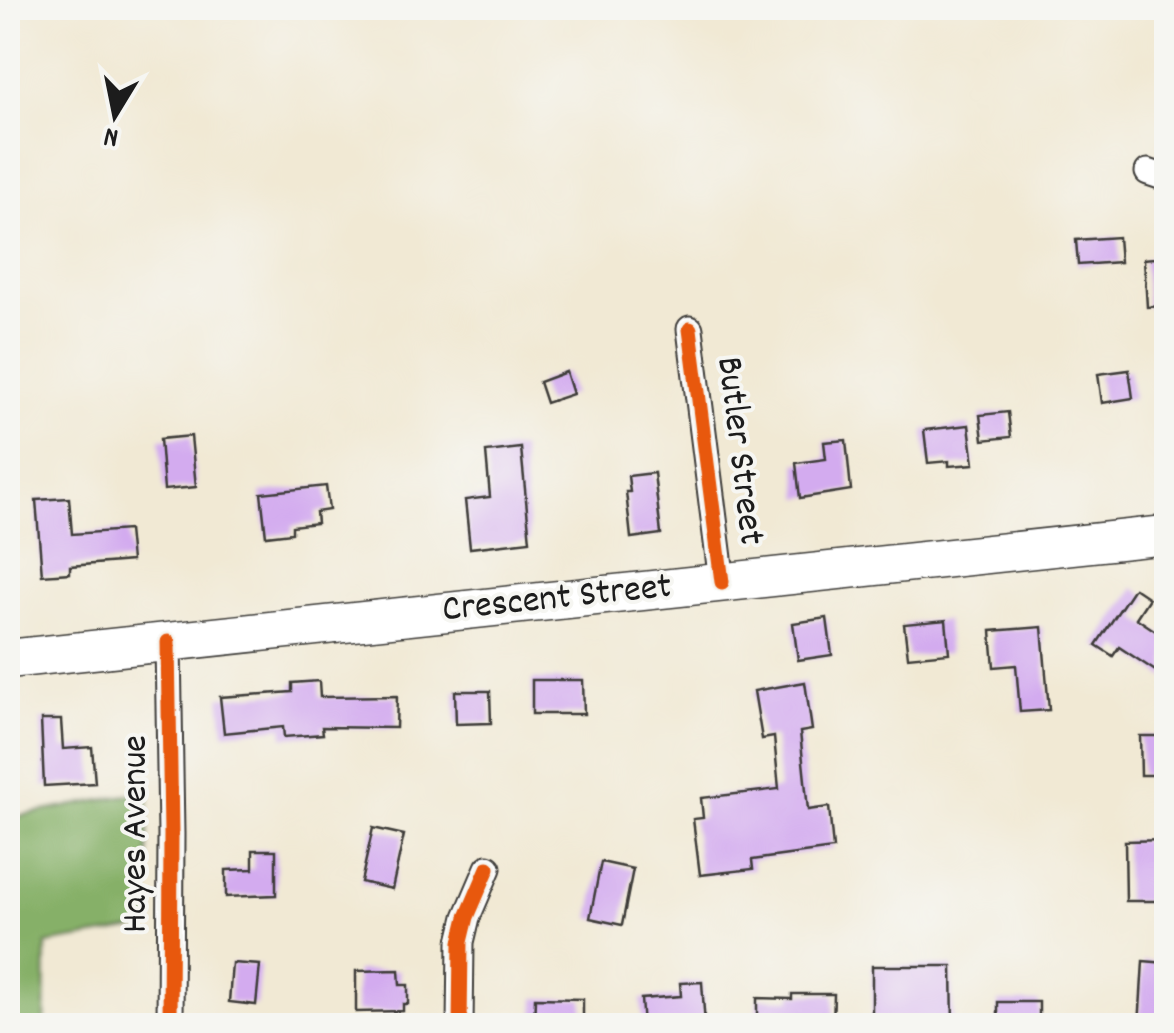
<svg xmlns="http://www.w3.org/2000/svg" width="1174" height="1033" viewBox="0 0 1174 1033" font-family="Dekko,sans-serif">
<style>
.forest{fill:#86b068;stroke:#516642;stroke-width:2.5}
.building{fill:#d3abef}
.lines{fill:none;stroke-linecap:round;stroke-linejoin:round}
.street-casing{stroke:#3c3b38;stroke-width:29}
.secondary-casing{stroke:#3c3b38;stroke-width:41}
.street{stroke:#fff;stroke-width:25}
.secondary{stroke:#fff;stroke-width:38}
.cycleway-casing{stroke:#f6f6f2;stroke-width:21}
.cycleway{stroke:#e8590c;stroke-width:15}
.labels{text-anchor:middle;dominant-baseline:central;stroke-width:8;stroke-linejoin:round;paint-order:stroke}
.street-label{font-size:38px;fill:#1c1c1c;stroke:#f6f6f2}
</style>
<rect width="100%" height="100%" fill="#f6f6f2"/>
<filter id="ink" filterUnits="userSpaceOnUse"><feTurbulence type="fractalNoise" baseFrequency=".01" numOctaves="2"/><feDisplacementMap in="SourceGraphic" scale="20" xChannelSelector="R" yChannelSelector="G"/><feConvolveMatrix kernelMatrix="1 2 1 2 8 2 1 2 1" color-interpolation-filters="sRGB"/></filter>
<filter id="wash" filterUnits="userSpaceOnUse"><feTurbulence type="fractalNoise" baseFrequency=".0048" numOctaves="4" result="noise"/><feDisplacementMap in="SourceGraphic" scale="40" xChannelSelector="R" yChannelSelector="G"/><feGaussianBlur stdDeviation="2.25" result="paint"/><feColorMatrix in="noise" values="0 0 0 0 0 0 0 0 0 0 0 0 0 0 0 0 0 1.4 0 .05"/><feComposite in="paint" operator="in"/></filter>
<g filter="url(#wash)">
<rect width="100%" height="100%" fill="#f1e9d4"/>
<polygon class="forest" points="148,791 148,927 46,944 45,1025 8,1025 8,818"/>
<g id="blocks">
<g class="building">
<polygon points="1118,237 1120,262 1078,265 1076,240"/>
<polygon points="1166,257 1166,306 1147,307 1144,259"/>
<polygon points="1129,370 1133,398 1102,403 1098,374"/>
<polygon points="566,372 573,394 546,403 539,382"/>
<polygon points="1008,412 1011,437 983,440 980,415"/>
<polygon points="969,425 974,464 949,466 949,461 928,463 924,430"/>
<polygon points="191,436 196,487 164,490 160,439"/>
<polygon points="846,440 851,490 800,498 796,463 826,459 824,442"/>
<polygon points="521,448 530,541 470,548 465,500 490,497 486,452"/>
<polygon points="654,473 661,534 631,538 626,492 630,492 628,476"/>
<polygon points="326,486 329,510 316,512 317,523 292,526 292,533 266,536 261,493"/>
<polygon points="69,498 72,534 128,530 131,561 70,566 70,573 42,575 36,500"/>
<polygon points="1134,588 1149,598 1136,618 1166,638 1166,678 1119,647 1113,656 1096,645"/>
<polygon points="827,618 832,655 798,660 793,623"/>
<polygon points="946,620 949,653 908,657 904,624"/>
<polygon points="1042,627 1049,710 1020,712 1016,665 994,667 991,631"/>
<polygon points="532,680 583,680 584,714 532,714"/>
<polygon points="319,681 320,697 397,696 396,728 322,727 323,734 284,737 283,727 224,733 220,697 292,692 292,683"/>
<polygon points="805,682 812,730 800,732 808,810 829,807 833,849 752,860 753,869 700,875 693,819 703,818 701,798 779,789 774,737 762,739 754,691"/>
<polygon points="455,691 490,691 491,723 456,724"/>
<polygon points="41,720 61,720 63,749 92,747 95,783 44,786"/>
<polygon points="1140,736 1166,736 1166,775 1141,775"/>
<polygon points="373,828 404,835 392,889 361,882"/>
<polygon points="1166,840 1166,901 1126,901 1125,841"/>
<polygon points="253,850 276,850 276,895 226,897 226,870 253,869"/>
<polygon points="601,862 633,869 622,925 590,918"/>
<polygon points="1143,961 1166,963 1166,1026 1139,1026"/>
<polygon points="232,963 260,965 256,1005 229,1002"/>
<polygon points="872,966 952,966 953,1026 922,1026 922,1019 872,1020"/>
<polygon points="399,970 400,985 408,985 408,1004 403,1004 403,1011 356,1012 356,971"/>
<polygon points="702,982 705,1026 643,1026 641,999 681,996 680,983"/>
<polygon points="792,994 834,994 833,1026 757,1026 757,998 792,999"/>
<polygon points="535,998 583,999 583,1026 534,1026"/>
<rect x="998" y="1002" width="41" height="24"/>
</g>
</g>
</g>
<g filter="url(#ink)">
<use href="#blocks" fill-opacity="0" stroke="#3c3b38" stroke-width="2.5"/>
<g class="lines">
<defs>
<g id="street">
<polyline points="1148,172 1166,178"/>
<polyline points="690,329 722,582"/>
<polyline points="168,642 171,834 170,1026"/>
<polyline points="460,1026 461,942 467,917 488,868"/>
</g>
<polyline id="secondary" points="8,659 1166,535"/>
</defs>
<use href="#street" class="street-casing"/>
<use href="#secondary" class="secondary-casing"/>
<use href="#street" class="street"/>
<use href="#secondary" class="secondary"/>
<defs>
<g id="cycleway">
<polyline points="690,329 722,582"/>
<polyline points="168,642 171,834 170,1026"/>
<polyline points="460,1026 461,942 467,917 488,868"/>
</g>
</defs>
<use href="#cycleway" class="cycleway-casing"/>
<use href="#cycleway" class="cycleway"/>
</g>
</g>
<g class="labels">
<g class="street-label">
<text transform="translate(738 451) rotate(83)">Butler Street</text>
<text transform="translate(557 600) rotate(-6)">Crescent Street</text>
<text transform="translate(137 834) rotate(-90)">Hayes Avenue</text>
</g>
</g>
<rect width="1174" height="1033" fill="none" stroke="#f6f6f2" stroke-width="40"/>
<g transform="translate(115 115) rotate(190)" stroke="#f6f6f2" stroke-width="8" paint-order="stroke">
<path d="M0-8L18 38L0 25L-18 38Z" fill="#1c1c1c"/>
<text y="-15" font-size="28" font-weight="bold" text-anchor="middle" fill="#1c1c1c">N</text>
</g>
</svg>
